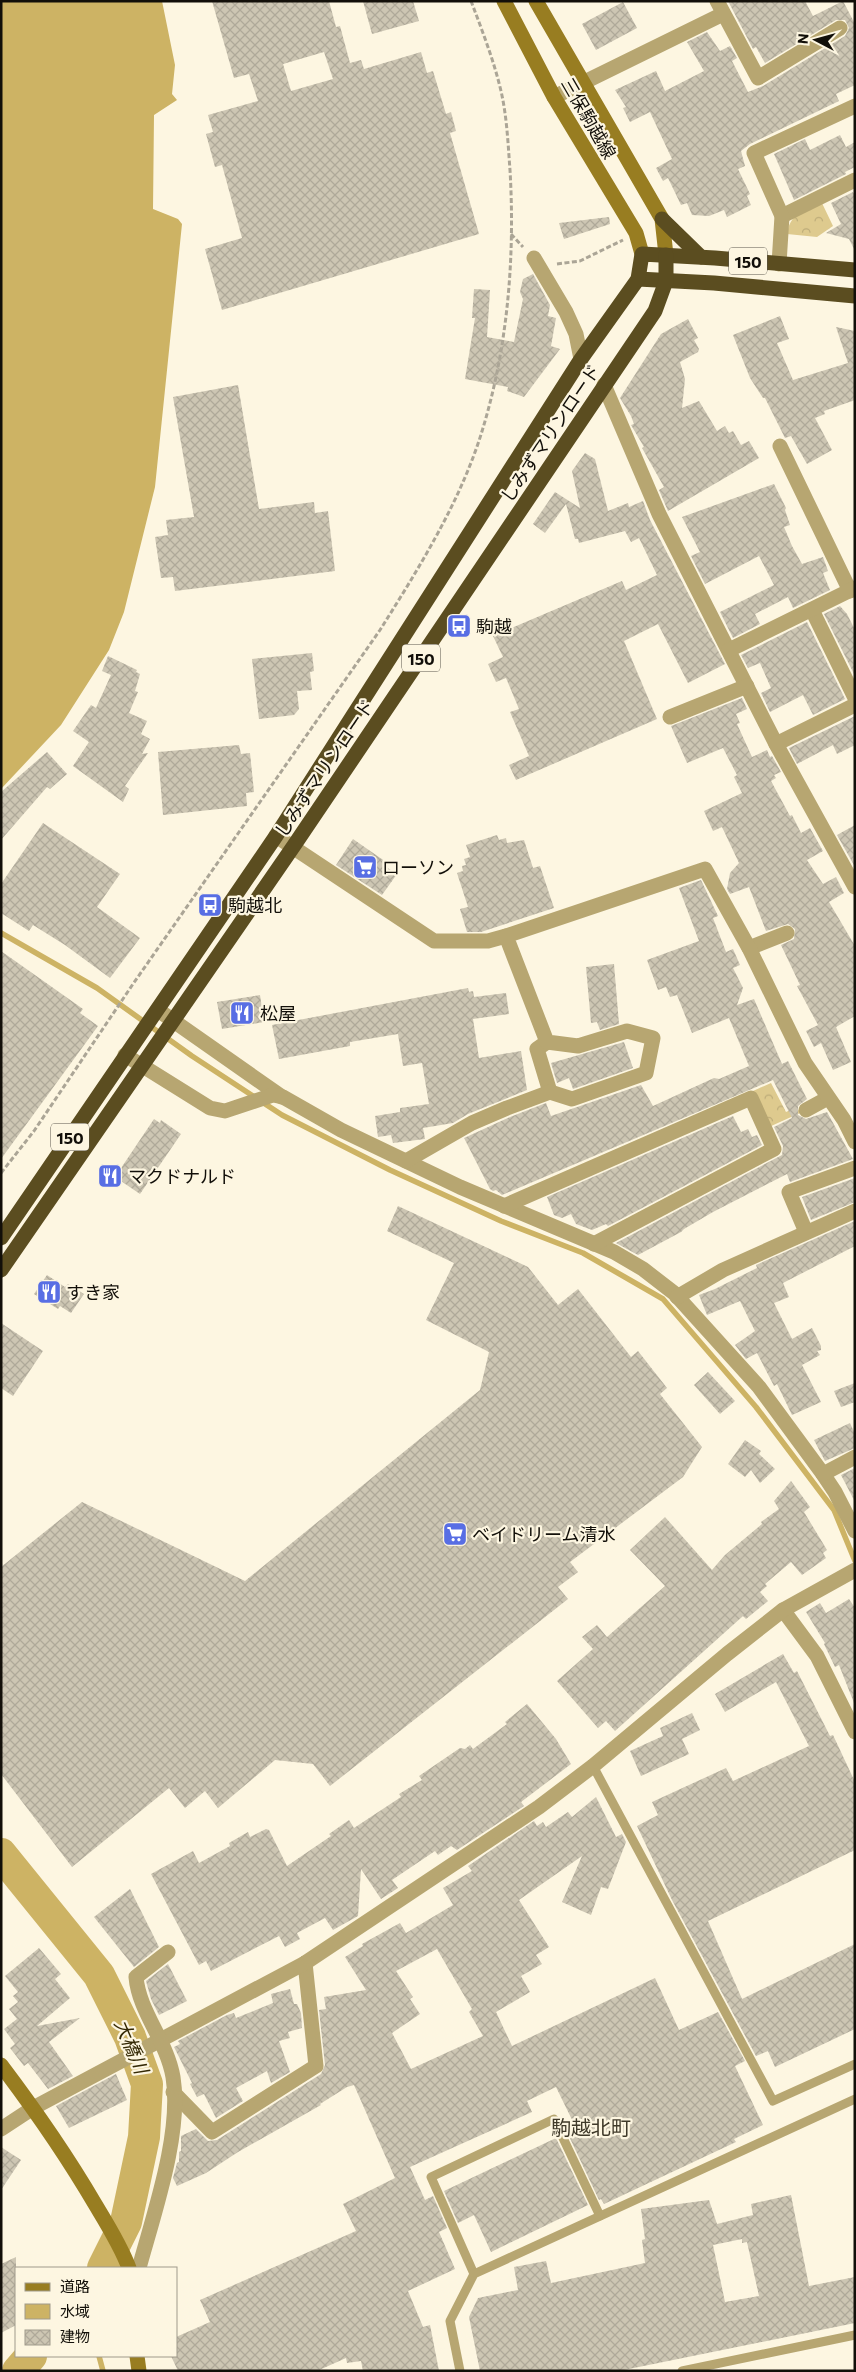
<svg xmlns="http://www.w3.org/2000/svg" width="856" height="2372" viewBox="0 0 856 2372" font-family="Commissioner,'Noto Sans JP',sans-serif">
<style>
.park{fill:url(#park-crowns)}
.water{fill:#cdb364}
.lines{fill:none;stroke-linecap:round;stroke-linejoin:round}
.stream{stroke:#cdb364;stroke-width:5.5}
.river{stroke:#cdb364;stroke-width:32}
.building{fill:url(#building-cross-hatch);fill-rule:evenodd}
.path{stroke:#aba596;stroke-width:3;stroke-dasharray:5 2.5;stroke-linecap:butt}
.lane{stroke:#b7a671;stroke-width:9}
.street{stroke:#b7a671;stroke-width:15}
.secondary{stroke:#987d21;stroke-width:15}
.highway{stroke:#5b4d20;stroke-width:15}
.labels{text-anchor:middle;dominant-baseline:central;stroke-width:4.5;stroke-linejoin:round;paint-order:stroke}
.shield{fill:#fdf6e1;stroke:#58544a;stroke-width:1}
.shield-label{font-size:16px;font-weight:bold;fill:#120f09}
.street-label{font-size:18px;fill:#120f09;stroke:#fdf6e1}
.poi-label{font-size:18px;fill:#120f09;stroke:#fdf6e1;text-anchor:start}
.water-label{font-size:19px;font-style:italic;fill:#342905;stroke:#fdf6e1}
.quarter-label{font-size:20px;fill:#3f3929;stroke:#fdf6e1}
</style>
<defs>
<pattern id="park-crowns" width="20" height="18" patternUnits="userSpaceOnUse" patternTransform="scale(1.25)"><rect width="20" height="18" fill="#deca8e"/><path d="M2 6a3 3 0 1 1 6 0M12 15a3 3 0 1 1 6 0" fill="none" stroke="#bdac79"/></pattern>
<pattern id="building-cross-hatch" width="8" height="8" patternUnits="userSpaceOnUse" patternTransform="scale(1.25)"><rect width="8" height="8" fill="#cdc6b3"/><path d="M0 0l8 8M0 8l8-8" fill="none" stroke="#afa999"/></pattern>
</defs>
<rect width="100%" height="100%" fill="#fdf6e1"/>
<g class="park">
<path d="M821,201L833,226L817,237L787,234C790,213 804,211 821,201Z"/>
<polygon points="771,1083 786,1112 797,1107 800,1113 769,1127 753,1091"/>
</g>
<polygon class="water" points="1,1 162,1 175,65 172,94 177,100 154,115 153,209 178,219 182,224 155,487 124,612 109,650 61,725 1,789"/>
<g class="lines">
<g class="stream">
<polyline points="1,933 97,988 192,1056 282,1115 390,1170 501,1221 583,1253 663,1299 756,1407 834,1510 855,1561"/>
<polyline points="121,2242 126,2222"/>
<polyline points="114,2268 118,2251"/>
<polyline points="99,2356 103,2371"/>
</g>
<g class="river">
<polyline points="1,1854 99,1975 130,2037 147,2084 144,2137 126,2222 103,2268"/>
<polyline points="18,2371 31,2356"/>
</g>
</g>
<g class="building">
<path d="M212,1H329L336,27L340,26L350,63L361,60L364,69L421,52L427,73L433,71L446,114L451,112L456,131L450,133L479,234L222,310L205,249L242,238L222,165L215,167L206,134L213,132L208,115L258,101L249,74L234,78ZM324,52L333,79L291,91L283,64Z"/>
<polygon points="363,1 413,1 419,21 372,34"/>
<polygon points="728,1 805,1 813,16 843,1 855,24 855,85 836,94 839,101 750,144 741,151 745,166 738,169 750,194 747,196 751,205 727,217 724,210 709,216 692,215 687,203 681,205 668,178 663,181 656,168 672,159 650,112 630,122 623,108 626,107 615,90 656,71 665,91 704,71 687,42 707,32 720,51 730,46 737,58 732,61 748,92 763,86 845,36 849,28 845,20 836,20 765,63 756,47 753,49"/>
<polygon points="623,2 637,28 596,50 582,24"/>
<polygon points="840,135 846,147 855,142 855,167 845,172 846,174 794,200 774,154 805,139 810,150"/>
<polygon points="853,192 855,196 855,251 849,239 826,233 841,224 831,203"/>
<polygon points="609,217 610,224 564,239 559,223"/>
<polygon points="533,274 550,305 548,316 556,318 551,346 560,349 524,397 507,391 508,387 465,379 475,318 472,318 474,289 490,290 487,337 514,342 523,299 520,292 523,279"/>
<polygon points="780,316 789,339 777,343 793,380 848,363 836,327 855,331 855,400 824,411 825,414 815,418 832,450 807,464 791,436 785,438 765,398 763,398 750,378 733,335"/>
<polygon points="688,319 698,338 694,340 699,349 698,352 680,362 685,379 682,408 699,401 717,431 725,426 729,433 733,431 741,445 749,441 759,458 668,511 659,490 664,487 642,448 644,447 631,425 634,424 631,416 620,398 661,334"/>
<polygon points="238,385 259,509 314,502 315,513 328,511 335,571 175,591 173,577 161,578 155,537 168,535 166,520 194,517 173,397"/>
<polygon points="585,453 595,459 608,511 628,503 629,507 643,501 650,520 725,664 688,683 658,624 624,641 657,719 516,780 509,765 529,756 510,712 519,709 506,678 496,682 488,664 503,657 493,636 622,581 626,590 657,575 639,538 631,542 625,531 579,543 578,539 575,539 566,504 545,533 533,524 555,492 580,508 572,471"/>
<polygon points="774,484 786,508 785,510 790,525 784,527 792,546 802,564 823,557 828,571 823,573 830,590 793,608 788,597 755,614 760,624 733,638 720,612 774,585 759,556 705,584 691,556 700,552 682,517"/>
<polygon points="840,606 847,614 855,630 855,676 824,614"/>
<polygon points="807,622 845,699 813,715 803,695 770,712 761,693 771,688 760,663 748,668 741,655"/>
<polygon points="312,653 314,671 310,672 312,690 297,691 299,709 294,715 259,719 252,659"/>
<polygon points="108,656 137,670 136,672 140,674 135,691 138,692 129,713 147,721 141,734 150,739 142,754 148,753 125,786 129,789 123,802 73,766 89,742 73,731 91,705 96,708 111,675 102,671"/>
<polygon points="742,698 747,709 736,714 740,723 737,724 752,757 767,750 770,757 772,756 781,772 774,775 776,778 771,781 790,816 792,815 801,833 810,828 823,851 807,860 823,884 836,877 844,893 829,902 855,946 855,1016 836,1027 851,1062 833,1070 821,1043 814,1047 806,1031 818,1025 797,986 800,985 781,945 794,939 795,929 788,924 766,931 749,887 730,894 727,889 730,873 739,863 722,827 713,831 704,811 742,793 734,777 737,775 723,748 687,763 671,726"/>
<polygon points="855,716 855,745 837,754 833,745 797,764 789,748"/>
<polygon points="239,745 241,754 250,753 254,792 246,793 247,806 163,815 158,752"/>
<polygon points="47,752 67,774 50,789 47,787 1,840 1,792"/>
<polygon points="43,823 120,874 97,907 140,938 110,978 65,945 33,925 29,931 1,913 1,884"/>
<polygon points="855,825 855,867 837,835"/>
<polygon points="497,835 499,840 506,838 507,843 524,840 533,868 540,866 554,908 481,932 467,932 460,909 468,907 457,873 463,871 462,866 466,865 464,859 470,857 466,845"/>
<polygon points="353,839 386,862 383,865 397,874 382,895 336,865"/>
<polygon points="701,880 718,916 713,918 726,952 733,949 740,965 733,968 743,988 737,1005 754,999 782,1064 788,1061 807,1099 798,1106 798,1115 806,1119 827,1112 853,1159 790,1182 787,1174 713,1212 684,1229 681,1232 638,1255 616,1243 782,1155 783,1146 774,1127 792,1118 773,1080 502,1195 496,1190 493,1191 490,1189 464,1138 510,1117 546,1103 551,1116 641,1085 653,1106 714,1078 719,1079 749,1066 729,1018 692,1033 677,995 670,997 666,987 658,990 647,960 699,941 679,888"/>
<polygon points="1,951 83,1009 80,1013 98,1026 1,1159"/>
<polygon points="614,964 619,1024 600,1030 597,1022 591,1023 586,967"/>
<polygon points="468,988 469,992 473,991 474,997 506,993 509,1014 473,1019 479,1058 521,1051 527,1090 468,1114 453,1123 423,1128 425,1139 393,1143 391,1135 378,1137 375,1116 400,1112 400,1108 429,1104 422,1063 403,1066 398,1034 350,1042 350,1046 279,1059 272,1025"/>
<polygon points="260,995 264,1022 222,1029 217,1002"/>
<polygon points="624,1042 633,1068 573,1089 569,1078 557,1083 551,1063"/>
<polygon points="733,1116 741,1132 748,1129 752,1137 757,1135 762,1145 608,1226 606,1224 592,1230 576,1224 571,1214 562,1218 554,1215 547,1197"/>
<polygon points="154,1119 160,1123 161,1120 181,1134 140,1194 115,1177"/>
<polygon points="855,1178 855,1202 811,1220 802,1197"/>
<polygon points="398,1206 528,1267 558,1305 578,1289 631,1357 638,1351 667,1388 660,1394 702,1447 683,1477 570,1562 578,1572 558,1587 568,1599 330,1786 313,1764 275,1760 218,1808 205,1791 185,1808 169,1788 72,1867 1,1774 1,1567 82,1502 245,1581 480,1390 489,1352 426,1320 454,1263 387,1231"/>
<polygon points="855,1221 855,1246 783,1283 789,1297 774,1303 792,1339 812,1328 821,1346 821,1350 817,1351 820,1355 802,1365 821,1402 792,1415 777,1384 774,1386 757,1353 746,1359 735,1345 755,1331 740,1301 707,1315 699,1295 715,1289 757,1268 756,1265"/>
<polygon points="47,1275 65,1287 68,1284 84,1294 71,1313 60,1306 58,1309 34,1294"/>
<polygon points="1,1323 43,1351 13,1396 1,1388"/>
<polygon points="708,1372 735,1401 720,1414 694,1385"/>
<polygon points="855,1383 855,1402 841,1407 834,1391"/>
<polygon points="850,1423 855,1434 855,1448 825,1461 814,1440"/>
<polygon points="745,1440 761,1451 759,1454 775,1469 760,1483 751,1470 745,1477 728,1464"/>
<polygon points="855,1468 855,1502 841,1475"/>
<polygon points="791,1481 810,1507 804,1512 827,1550 823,1553 826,1558 802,1575 791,1562 765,1584 767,1586 760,1592 768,1601 746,1619 743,1616 615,1731 606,1721 598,1728 557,1681 593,1649 582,1637 597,1625 607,1637 665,1586 630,1550 665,1517 712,1570 725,1555 762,1524 761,1522 779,1509 774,1501"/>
<polygon points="849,1599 855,1608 854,1703 839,1665 835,1667 824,1644 825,1643 806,1612 820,1603 826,1613"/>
<polygon points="783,1654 794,1673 797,1671 830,1736 833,1735 855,1782 855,1850 708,1921 742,1999 855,1944 855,2029 775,2067 768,2051 756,2056 672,1900 637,1826 658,1815 652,1802 726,1768 733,1781 809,1746 776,1682 725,1712 715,1694"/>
<polygon points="527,1704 556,1739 571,1764 521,1802 524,1806 457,1850 451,1846 438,1855 435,1851 392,1880 398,1888 381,1899 361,1869 358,1916 333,1930 325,1918 297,1933 300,1939 285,1947 279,1936 211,1971 206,1961 199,1965 151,1874 193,1851 199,1863 230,1846 229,1843 248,1832 250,1837 266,1829 269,1830 287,1866 331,1836 329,1834 349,1820 354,1828 401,1797 399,1794 422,1780 419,1776 460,1748 465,1749 470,1745 473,1749 507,1724 505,1722"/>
<polygon points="692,1713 700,1730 682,1739 689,1754 641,1776 630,1751 663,1736 660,1728"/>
<path d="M596,1797L616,1837L622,1834L626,1842L608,1889L601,1887L591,1915L562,1902L582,1856L519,1900L549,1947L536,1955L542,1964L521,1976L530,1992L496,2012L512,2046L655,1978L679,2030L718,2012L745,2061L735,2066L763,2125L734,2139L736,2142L604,2204L601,2199L599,2200L567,2132L576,2128L556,2087L527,2101L532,2112L410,2167L425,2200L433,2196L447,2228L439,2232L455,2269L408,2291L423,2327L430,2325L439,2371H363L361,2361L347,2363L346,2358L317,2371H178L171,2356H176V2337L210,2322L200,2300L356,2231L343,2204L395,2178L354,2085L347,2087L320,2104L321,2105L238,2152L206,2173L177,2186L173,2178L177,2163L179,2162V2152L181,2151V2136L196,2129L208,2141L217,2140L321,2074L325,2065L319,2010L326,2009L324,1997L366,1990L345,1957L363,1946L362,1944L400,1923L406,1933L453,1905L443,1888L472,1871L468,1866L534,1821L537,1826L543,1822L546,1827L568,1812L572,1817ZM437,1949L472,2009L469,2012L483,2036L411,2069L392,2033L420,2014L410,1999L413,1997L396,1971Z"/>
<polygon points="130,1889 159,1947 134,1967 94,1917"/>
<polygon points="39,1948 61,1974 55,1979 70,1998 37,2026 80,2018 49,2042 73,2076 48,2089 28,2063 24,2066 10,2048 15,2044 4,2029 17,2019 9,2009 18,2002 13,1996 18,1992 5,1976"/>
<polygon points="168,1964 187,2001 159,2015 151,1999 146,1981"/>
<polygon points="290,1989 294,2004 297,2004 301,2013 302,2028 288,2032 290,2038 279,2041 290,2072 271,2083 267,2071 236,2088 243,2101 216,2118 204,2094 197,2097 190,2084 192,2083 174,2047 180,2044 178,2041 227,2015 234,2013 236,2018 273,2003 271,1994"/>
<polygon points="116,2074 127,2100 69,2128 56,2106"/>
<polygon points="556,2138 588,2205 491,2252 474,2215 458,2223 444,2191"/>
<polygon points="1,2147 21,2160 1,2190"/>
<path d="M791,2195L809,2286L855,2277V2323L619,2371H480L469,2317L478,2298L518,2290L514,2267L546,2261L551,2283L645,2263L642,2240L645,2239L641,2209L709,2200L717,2224L753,2215L751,2204ZM742,2239V2243L747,2242L759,2296L725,2302L713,2245Z"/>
<polygon points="16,2257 16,2325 1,2333 1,2264"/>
</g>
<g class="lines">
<g class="path">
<polyline points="511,234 523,247"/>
<polyline points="557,264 580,261 623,240"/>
<path d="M1,1173L34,1131L133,984L380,630C419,568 462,499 483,428C508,345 515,256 510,170C508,144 507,117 501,91C494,61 482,30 471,1"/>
</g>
<g class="lane">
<polyline points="593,1766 773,2101 855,2064"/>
<polyline points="474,2274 431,2177 554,2119 600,2216"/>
<polyline points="460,2371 450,2321 474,2274 855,2099"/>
<polyline points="682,2371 855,2335"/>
</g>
<g class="street">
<polyline points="717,1 758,78 840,28"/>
<polyline points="554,97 723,14"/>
<polyline points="782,216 855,180"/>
<polyline points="534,258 566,312 576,334 581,359"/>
<polyline points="779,264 782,216 754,153 855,106"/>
<polyline points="604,385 659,514 776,744 855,887"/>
<polyline points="780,446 850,591"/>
<polyline points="812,610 855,698"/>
<polyline points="729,650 855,588"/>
<polyline points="670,717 747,686"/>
<polyline points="776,744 855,705"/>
<polyline points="276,836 434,941 488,941 506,936"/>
<polyline points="749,948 787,933"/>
<polyline points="158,1010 282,1097"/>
<polyline points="547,1042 537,1049 550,1092"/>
<polyline points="125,1055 210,1108 225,1111 273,1095 283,1097 341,1130 460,1187 614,1252 643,1269 674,1293 759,1387 823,1474 835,1492 855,1531"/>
<polyline points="806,1110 828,1098"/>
<polyline points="406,1161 472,1123 507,1108 550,1092 572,1099 646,1073 653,1038 627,1031 578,1046 547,1042 506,936 705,869 749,948 805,1063 844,1120 855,1142"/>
<polyline points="504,1206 751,1098 774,1149 594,1244"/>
<polyline points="806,1232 789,1192 855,1168"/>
<polyline points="677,1297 723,1270 855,1211"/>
<polyline points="823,1474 855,1457"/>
<polyline points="783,1610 817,1656 855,1732"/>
<polyline points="173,2092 212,2132 316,2066 305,1963"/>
<polyline points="1,2129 33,2108 305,1963 539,1807 593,1766 727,1654 783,1610 855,1570"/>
<path d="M139,2268C154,2213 182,2133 173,2077C167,2041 139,2012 136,1977L168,1952"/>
</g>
<g class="secondary">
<polyline points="504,1 554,97 636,233 642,254"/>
<polyline points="536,1 662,219 666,255"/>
<path d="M1,2065C35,2110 67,2156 95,2204C107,2224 121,2246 129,2268"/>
<polyline points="137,2356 139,2371"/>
</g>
<g class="highway">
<polyline points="662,219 701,257"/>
<polyline points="638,279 714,283 855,296"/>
<polyline points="1,1238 276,836 581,359 638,279 642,254 715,258 855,270"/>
<polyline points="1,1270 293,847 655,311 666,281 666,255"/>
</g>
</g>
<defs>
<symbol id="bus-square" viewBox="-11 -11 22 22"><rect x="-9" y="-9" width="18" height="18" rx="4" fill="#586ee4" stroke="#fdf6e1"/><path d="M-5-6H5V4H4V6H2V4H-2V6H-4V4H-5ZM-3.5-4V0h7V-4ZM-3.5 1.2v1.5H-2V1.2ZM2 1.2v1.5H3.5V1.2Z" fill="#fff"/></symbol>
<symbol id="supermarket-square" viewBox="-11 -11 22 22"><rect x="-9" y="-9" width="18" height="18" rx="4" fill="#586ee4" stroke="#fdf6e1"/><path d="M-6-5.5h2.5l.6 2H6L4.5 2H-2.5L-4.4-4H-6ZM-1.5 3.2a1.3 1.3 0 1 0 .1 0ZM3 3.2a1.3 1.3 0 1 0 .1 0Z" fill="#fff"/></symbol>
<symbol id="restaurant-square" viewBox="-11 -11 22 22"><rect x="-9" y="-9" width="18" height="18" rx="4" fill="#586ee4" stroke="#fdf6e1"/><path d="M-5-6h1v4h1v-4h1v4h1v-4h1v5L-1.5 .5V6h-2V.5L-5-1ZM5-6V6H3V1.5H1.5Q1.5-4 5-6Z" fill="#fff"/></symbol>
</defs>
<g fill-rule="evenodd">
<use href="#bus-square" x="445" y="612" width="28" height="28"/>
<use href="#supermarket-square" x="351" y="853" width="28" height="28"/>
<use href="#bus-square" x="196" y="891" width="28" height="28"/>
<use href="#restaurant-square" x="228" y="999" width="28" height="28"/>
<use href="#restaurant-square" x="96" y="1162" width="28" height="28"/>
<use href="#restaurant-square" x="35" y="1278" width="28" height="28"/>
<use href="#supermarket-square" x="441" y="1520" width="28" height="28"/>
</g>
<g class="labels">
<g class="shield">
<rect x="729" y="247.5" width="38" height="27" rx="4"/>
<rect x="402" y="644.5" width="38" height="27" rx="4"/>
<rect x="51" y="1123.5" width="38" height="27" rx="4"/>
</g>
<g class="shield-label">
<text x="748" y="261">150</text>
<text x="421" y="658">150</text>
<text x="70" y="1137">150</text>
</g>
<g class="street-label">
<text transform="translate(589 118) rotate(60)">三保駒越線</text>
<text transform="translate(550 433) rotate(-56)">しみずマリンロード</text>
<text transform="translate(324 768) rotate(-56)">しみずマリンロード</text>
</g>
<g class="poi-label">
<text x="476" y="626">駒越</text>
<text x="382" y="867">ローソン</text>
<text x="228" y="905">駒越北</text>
<text x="260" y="1013">松屋</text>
<text x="128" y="1176">マクドナルド</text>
<text x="66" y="1292">すき家</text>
<text x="472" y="1534">ベイドリーム清水</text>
</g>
<g class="water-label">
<text transform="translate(132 2046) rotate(67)">大橋川</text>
</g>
<g class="quarter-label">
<text x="591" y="2127">駒越北町</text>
</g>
</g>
<rect width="856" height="2372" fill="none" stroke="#120f09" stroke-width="5"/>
<rect x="15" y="2267" width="162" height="90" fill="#fdf6e1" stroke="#9f9a8b"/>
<rect x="25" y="2283" width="25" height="8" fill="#987d21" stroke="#9f9a8b"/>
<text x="60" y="2292" font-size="15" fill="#120f09">道路</text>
<rect x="25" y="2304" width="25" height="15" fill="#cdb364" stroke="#9f9a8b"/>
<text x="60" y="2317" font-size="15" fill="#120f09">水域</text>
<rect x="25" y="2330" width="25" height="15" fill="url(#building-cross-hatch)" stroke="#9f9a8b"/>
<text x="60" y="2342" font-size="15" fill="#120f09">建物</text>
<g transform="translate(816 40) rotate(276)" stroke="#fdf6e1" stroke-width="4" paint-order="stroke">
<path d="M0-4L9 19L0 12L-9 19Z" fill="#120f09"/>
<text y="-8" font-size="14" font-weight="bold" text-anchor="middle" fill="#120f09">N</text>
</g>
</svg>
